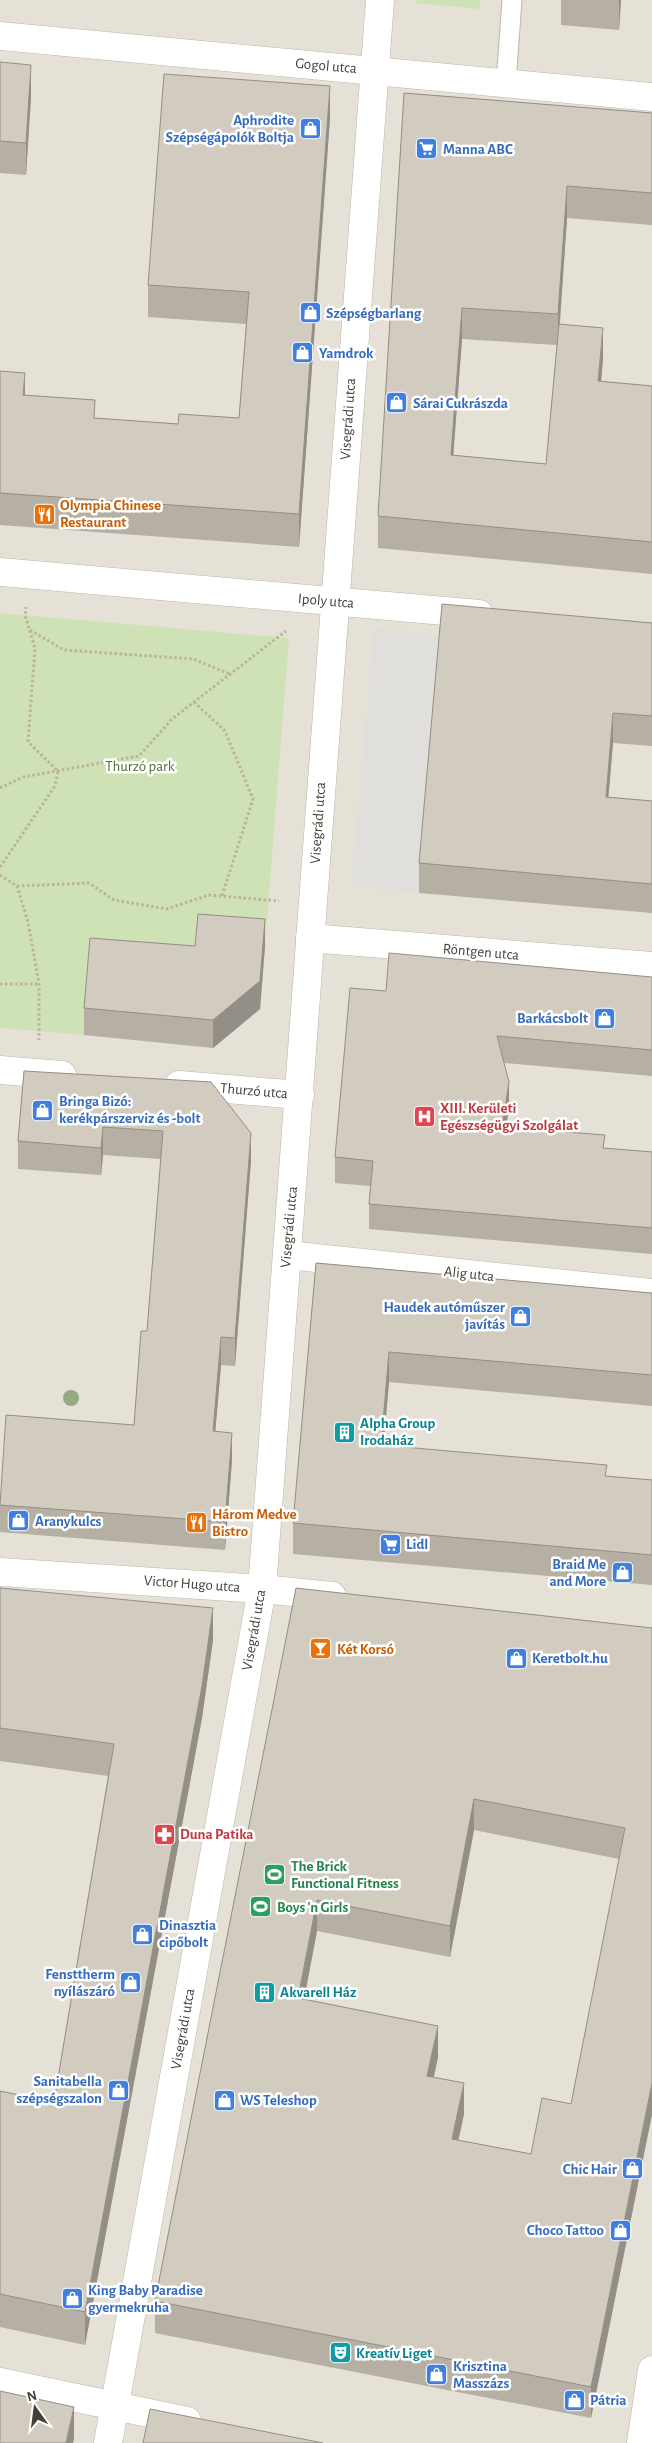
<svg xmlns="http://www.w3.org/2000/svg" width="652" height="2443" viewBox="0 0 652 2443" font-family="'Alegreya Sans',sans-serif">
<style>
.residential{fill:#e5e1d7}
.park{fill:#cee2b6}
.parking{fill:#e1dfdc}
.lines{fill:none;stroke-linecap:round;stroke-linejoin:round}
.lane-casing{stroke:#bcb7ac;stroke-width:21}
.street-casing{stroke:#bcb7ac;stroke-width:29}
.path{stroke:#bdb29f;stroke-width:3;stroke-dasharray:2.5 2.5;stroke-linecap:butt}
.lane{stroke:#fff;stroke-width:19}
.street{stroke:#fff;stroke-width:28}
.tree{fill:#95a983}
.wall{fill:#b5afa4;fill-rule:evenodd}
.shaded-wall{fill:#938e86}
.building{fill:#d2cbbf;stroke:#938e86;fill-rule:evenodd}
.labels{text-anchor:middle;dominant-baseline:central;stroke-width:5;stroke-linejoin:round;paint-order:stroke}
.street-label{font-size:15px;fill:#454038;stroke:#fff}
.shop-label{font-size:15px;font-weight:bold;fill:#366cbe;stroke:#fff;text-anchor:start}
.food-label{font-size:15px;font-weight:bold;fill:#c56008;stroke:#fff;text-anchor:start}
.park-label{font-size:15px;fill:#497031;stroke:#fff}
.health-label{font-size:15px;font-weight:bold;fill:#be3a42;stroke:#fff;text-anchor:start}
.culture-label{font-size:15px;font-weight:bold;fill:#0d838f;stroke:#fff;text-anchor:start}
.leisure-label{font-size:15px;font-weight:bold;fill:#27864d;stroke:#fff;text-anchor:start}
</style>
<rect width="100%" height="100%" fill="#f2efe8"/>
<rect class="residential" x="0" y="0" width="652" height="2443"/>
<g class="park">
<polygon points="417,0 480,0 480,9 416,3"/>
<polygon points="0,613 289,638 265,946 198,942 195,974 84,1035 0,1028"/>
</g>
<polygon class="parking" points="374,628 442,634 419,893 351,887"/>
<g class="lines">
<defs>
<polyline id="lane" points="506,83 512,0"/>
<g id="street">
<polyline points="0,36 652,97"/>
<polyline points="0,572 479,614"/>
<polyline points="310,938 652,966"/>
<polyline points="0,1070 62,1075"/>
<polyline points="179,1085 300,1095"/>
<polyline points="287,1255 652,1293"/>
<polyline points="0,1572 262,1589 332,1596"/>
<polyline points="0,2382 187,2421"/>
<polyline points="108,2443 262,1589 380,0"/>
<polyline points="641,2443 652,2370"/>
</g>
</defs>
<use href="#lane" class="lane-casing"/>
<use href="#street" class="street-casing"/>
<g class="path">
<polyline points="30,630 64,650 193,659 230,674"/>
<polyline points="194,702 225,731 253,799 222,896"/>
<polyline points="0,788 23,777 139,756 172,719 286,631"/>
<polyline points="0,867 55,786 58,771 28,742 35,648 25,615 26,607"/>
<polyline points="0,875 17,886 28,922 39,984 39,1040"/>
<polyline points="17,886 89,883 114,900 167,909 209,895 279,901"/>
<polyline points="0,984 39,984"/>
</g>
<use href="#lane" class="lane"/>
<use href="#street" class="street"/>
</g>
<circle class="tree" cx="71" cy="1398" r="8"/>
<g class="wall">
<polygon points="561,0 621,0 619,30 561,25"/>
<polygon points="0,62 31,97 26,175 0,173"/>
<path d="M404,93L652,113V225L567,218L560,324L603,359L601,381L652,386V574L378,548V516ZM462,339L557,345L546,464L453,455Z"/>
<polygon points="330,118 299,547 0,525 0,371 25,395 95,418 178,424 239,418 246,324 148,317 148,285"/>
<polygon points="652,623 652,746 613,743 608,797 652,801 652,913 419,893 419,863"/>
<polygon points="195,946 265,946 260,1009 213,1048 84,1035 84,1008"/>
<polygon points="652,977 652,1076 504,1063 509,1108 506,1127 605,1148 652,1152 652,1254 369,1229 369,1204 370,1186 335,1183 335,1157 386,991"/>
<polygon points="24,1071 251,1160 235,1366 221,1365 215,1431 232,1460 225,1550 0,1532 0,1496 134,1425 147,1331 161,1159 103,1155 101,1175 18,1169 18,1141"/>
<polygon points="316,1263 652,1293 652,1406 389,1382 383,1446 607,1476 652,1480 652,1585 293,1554 293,1523"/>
<polygon points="0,1588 213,1640 202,1718 85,2345 0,2327 0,2091 54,2102 108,1776 0,1761"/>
<path d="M296,1588L652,1628V2114L591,2418L155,2333V2301ZM474,1830L619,1859L571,2104L531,2154L458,2140L464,2114L434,2077L438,2057L304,2000L317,1931L450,1957Z"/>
</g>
<g class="shaded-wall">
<polygon points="619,0 621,0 619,30"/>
<polygon points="31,65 31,97 26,175 26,143"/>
<polygon points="330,86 330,118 299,547 299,514"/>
<polygon points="567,186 567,218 558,345 558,314"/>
<polygon points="462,308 462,339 451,486 451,455"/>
<polygon points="603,328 603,359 598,413 598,381"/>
<polygon points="25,373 25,405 23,395"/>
<polygon points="613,713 613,743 606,826 606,797"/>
<polygon points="265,919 265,946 260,1009 213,1048 213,1020"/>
<polygon points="509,1082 509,1108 502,1152 502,1127"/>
<polygon points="103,1127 103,1155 101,1175 101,1148"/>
<polygon points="251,1133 251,1160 235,1366 235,1338"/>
<polygon points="221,1337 221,1365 213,1459 213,1431"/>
<polygon points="389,1352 389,1382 381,1476 381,1445"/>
<polygon points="232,1433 232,1460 225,1550 225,1522"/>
<polygon points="213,1608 213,1640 202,1718 85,2345 85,2312"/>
<polygon points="474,1799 474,1830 450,1957 450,1926"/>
<polygon points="317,1900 317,1931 298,2030 298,1998"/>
<polygon points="438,2026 438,2057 427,2107 427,2076"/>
<polygon points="464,2083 464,2114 452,2170 452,2139"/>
<polygon points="652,2083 652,2114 591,2418 591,2387"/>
<polygon points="74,2407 74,2439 73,2443 66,2443"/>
</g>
<g class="building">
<polygon points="0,62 31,65 26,143 0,141"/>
<polygon points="164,74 330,86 299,514 0,493 0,371 25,373 23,395 95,400 94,418 178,424 179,414 239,418 249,292 148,285"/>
<polygon points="404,93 652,113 652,193 567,186 558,314 462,308 451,455 546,464 559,324 603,328 598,381 652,386 652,542 378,516"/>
<polygon points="442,604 652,623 652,716 613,713 606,797 652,801 652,884 419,863"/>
<polygon points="198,914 265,919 260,981 213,1020 84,1008 90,938 195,946"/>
<polygon points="389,953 652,977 652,1050 497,1036 509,1082 502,1127 605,1135 603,1148 652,1152 652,1228 369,1204 373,1161 335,1157 350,988 386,991"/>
<polygon points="24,1071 211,1082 251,1133 235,1338 221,1337 213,1431 232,1433 225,1522 0,1505 6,1415 134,1425 141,1331 147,1331 163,1131 103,1127 101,1148 18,1141"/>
<polygon points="316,1263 652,1293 652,1375 389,1352 381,1445 607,1465 605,1476 652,1480 652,1555 293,1523"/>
<polygon points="0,1588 213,1608 202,1686 85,2312 0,2294 0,2091 54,2102 114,1744 0,1728"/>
<path d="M296,1588L652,1628V2083L591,2387L155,2301ZM474,1799L625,1828L571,2104L542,2098L531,2154L452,2139L464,2083L427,2076L438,2026L298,1998L317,1900L450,1926Z"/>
<polygon points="0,2391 74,2407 66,2443 0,2443"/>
<polygon points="150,2409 323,2443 143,2443"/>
</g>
<defs>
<symbol id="shop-square" viewBox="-11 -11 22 22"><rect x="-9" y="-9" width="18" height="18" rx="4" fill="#3f7fe0" stroke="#fff"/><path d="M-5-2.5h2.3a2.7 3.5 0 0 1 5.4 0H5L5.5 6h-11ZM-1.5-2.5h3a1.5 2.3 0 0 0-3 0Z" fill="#fff"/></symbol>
<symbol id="supermarket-square" viewBox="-11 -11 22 22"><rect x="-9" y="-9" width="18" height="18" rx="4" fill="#3f7fe0" stroke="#fff"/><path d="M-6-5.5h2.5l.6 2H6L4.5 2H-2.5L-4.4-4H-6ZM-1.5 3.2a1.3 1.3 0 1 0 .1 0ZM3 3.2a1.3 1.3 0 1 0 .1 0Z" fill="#fff"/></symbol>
<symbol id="restaurant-square" viewBox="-11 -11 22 22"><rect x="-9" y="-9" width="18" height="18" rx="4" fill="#e8710a" stroke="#fff"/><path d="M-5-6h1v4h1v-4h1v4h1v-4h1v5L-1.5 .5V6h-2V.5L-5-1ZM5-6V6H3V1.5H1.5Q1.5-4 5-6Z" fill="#fff"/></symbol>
<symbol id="hospital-square" viewBox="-11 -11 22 22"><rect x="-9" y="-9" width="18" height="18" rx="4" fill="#e0444e" stroke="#fff"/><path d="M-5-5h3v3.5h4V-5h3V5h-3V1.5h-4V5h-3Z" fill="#fff"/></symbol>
<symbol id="building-square" viewBox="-11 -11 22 22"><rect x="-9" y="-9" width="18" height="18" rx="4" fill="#0f9aa8" stroke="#fff"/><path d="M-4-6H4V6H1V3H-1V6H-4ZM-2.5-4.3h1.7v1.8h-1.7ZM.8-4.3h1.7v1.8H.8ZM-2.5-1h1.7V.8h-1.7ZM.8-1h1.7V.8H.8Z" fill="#fff"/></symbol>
<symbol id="bar-square" viewBox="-11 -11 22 22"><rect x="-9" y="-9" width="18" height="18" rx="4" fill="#e8710a" stroke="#fff"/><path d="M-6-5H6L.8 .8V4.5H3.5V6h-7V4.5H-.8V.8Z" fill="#fff"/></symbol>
<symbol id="pharmacy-square" viewBox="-11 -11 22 22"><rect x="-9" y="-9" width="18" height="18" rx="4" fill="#e0444e" stroke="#fff"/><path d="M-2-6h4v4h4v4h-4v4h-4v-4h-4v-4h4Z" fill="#fff"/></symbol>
<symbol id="stadium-square" viewBox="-11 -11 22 22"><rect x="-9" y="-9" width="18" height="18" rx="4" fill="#2e9e5b" stroke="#fff"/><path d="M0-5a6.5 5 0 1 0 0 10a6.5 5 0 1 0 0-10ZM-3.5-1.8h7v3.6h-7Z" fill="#fff"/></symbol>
<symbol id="theatre-square" viewBox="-11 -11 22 22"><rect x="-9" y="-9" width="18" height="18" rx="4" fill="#0f9aa8" stroke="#fff"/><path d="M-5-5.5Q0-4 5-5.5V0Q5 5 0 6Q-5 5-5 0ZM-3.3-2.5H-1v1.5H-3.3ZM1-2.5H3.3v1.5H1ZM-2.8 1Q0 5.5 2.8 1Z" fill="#fff"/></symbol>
</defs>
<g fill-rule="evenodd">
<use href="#shop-square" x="298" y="116" width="25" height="25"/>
<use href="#supermarket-square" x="414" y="136" width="25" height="25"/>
<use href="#shop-square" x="298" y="300" width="25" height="25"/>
<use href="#shop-square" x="290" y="340" width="25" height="25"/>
<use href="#shop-square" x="384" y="390" width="25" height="25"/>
<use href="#restaurant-square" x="32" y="502" width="25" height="25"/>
<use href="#shop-square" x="592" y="1006" width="25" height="25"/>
<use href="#shop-square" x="30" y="1098" width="25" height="25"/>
<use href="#hospital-square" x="412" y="1104" width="25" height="25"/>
<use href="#shop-square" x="508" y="1304" width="25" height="25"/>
<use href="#building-square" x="332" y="1420" width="25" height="25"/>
<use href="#shop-square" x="6" y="1508" width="25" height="25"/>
<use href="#restaurant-square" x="184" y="1510" width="25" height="25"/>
<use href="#supermarket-square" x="378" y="1532" width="25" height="25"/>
<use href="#shop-square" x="610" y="1560" width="25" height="25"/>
<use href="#bar-square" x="308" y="1636" width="25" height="25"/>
<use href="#shop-square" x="504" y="1646" width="25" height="25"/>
<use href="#pharmacy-square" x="152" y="1822" width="25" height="25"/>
<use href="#stadium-square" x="262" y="1862" width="25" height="25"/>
<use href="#stadium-square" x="248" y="1894" width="25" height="25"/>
<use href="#shop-square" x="130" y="1922" width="25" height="25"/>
<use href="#shop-square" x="118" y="1970" width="25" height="25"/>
<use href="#building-square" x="252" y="1980" width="25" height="25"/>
<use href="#shop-square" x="106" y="2078" width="25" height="25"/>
<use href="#shop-square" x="212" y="2088" width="25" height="25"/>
<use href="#shop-square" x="620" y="2156" width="25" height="25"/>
<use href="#shop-square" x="608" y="2218" width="25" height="25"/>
<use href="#shop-square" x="60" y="2286" width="25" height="25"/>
<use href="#theatre-square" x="328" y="2340" width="25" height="25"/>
<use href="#shop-square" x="424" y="2362" width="25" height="25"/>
<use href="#shop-square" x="562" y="2388" width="25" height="25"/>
</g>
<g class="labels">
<g class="street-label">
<text transform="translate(326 66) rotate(5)">Gogol utca</text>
<text transform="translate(348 419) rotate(-86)">Visegrádi utca</text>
<text transform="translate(326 601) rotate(5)">Ipoly utca</text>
<text transform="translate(318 823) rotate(-86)">Visegrádi utca</text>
<text transform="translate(481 952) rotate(5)">Röntgen utca</text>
<text transform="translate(254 1091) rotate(5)">Thurzó utca</text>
<text transform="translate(289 1227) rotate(-85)">Visegrádi utca</text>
<text transform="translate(469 1274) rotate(6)">Alig utca</text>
<text transform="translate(192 1584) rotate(4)">Victor Hugo utca</text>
<text transform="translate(254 1630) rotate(-80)">Visegrádi utca</text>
<text transform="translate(183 2029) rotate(-80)">Visegrádi utca</text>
</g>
<g class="shop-label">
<text x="294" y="120" text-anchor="end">Aphrodite<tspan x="294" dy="17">Szépségápolók Boltja</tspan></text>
<text x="443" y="149">Manna ABC</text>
<text x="326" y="313">Szépségbarlang</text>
<text x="319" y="353">Yamdrok</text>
<text x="413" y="403">Sárai Cukrászda</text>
<text x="588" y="1018" text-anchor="end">Barkácsbolt</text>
<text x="59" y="1101">Bringa Bizó:<tspan x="59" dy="17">kerékpárszerviz és -bolt</tspan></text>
<text x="505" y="1307" text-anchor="end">Haudek autóműszer<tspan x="505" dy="17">javítás</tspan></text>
<text x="35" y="1521">Aranykulcs</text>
<text x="406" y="1544">Lidl</text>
<text x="606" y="1564" text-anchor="end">Braid Me<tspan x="606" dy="17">and More</tspan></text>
<text x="532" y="1658">Keretbolt.hu</text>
<text x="159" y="1925">Dinasztia<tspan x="159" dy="17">cipőbolt</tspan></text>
<text x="115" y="1974" text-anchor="end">Fensttherm<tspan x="115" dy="17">nyílászáró</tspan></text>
<text x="102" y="2081" text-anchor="end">Sanitabella<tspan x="102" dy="17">szépségszalon</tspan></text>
<text x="240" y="2100">WS Teleshop</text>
<text x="617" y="2169" text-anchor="end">Chic Hair</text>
<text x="604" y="2230" text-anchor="end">Choco Tattoo</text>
<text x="88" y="2290">King Baby Paradise<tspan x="88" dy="17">gyermekruha</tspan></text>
<text x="453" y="2366">Krisztina<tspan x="453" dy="17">Masszázs</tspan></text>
<text x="590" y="2400">Pátria</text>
</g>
<g class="food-label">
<text x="60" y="505">Olympia Chinese<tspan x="60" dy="17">Restaurant</tspan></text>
<text x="212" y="1514">Három Medve<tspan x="212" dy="17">Bistro</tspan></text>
<text x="337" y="1649">Két Korsó</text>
</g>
<g class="park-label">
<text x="140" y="766">Thurzó park</text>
</g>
<g class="health-label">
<text x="440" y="1108">XIII. Kerületi<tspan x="440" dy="17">Egészségügyi Szolgálat</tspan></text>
<text x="180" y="1834">Duna Patika</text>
</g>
<g class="culture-label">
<text x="360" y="1423">Alpha Group<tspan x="360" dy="17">Irodaház</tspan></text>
<text x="280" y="1992">Akvarell Ház</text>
<text x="356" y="2353">Kreatív Liget</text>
</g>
<g class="leisure-label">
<text x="291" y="1866">The Brick<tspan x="291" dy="17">Functional Fitness</tspan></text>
<text x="277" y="1907">Boys 'n Girls</text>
</g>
</g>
<g transform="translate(35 2408) rotate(346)" stroke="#ffffff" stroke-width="4" paint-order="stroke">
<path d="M0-4L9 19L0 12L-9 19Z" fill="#454038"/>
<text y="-8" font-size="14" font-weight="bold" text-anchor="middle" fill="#454038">N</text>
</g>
</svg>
